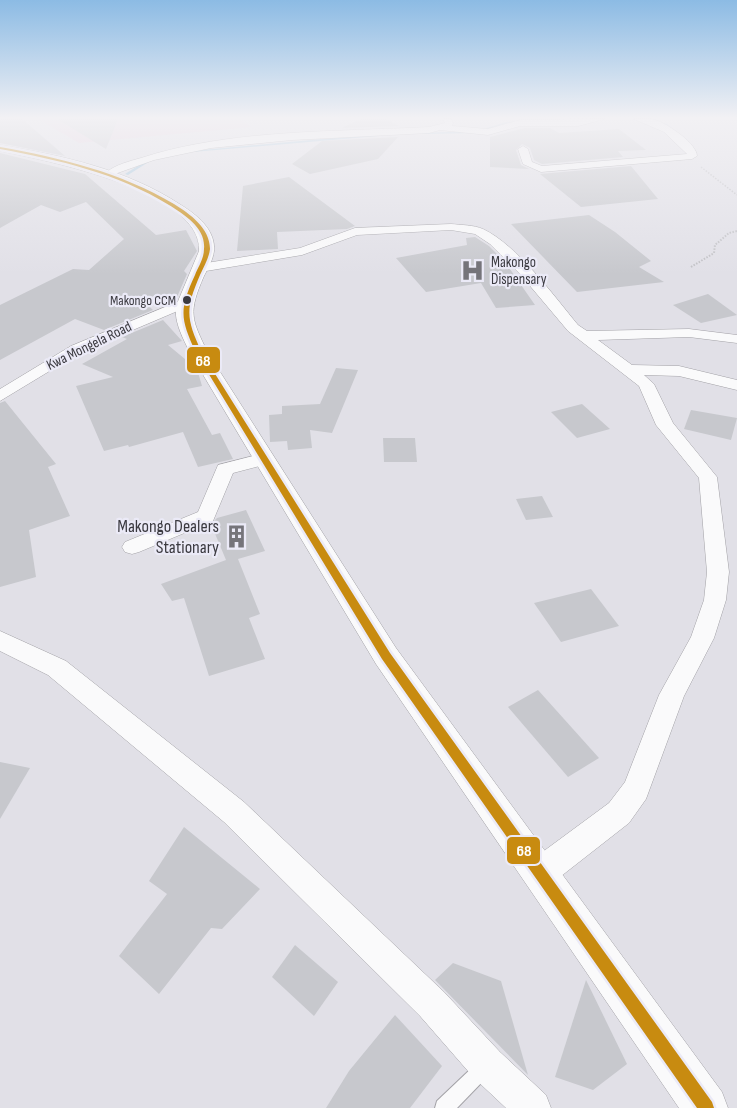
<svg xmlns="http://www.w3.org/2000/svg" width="737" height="1108" viewBox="0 0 737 1108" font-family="'Sofia Sans Condensed',sans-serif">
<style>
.green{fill:#e8cedd}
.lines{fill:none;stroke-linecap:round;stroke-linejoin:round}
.stream{fill:#a2c6dd;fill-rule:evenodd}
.building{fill:#c7c8cd}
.service-casing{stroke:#a2a1a6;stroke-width:2}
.minor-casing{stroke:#a2a1a6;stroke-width:1}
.tertiary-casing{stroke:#a2a1a6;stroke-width:1}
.path-far1{stroke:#c1c1c5;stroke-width:1.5;stroke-dasharray:1.5 1.5;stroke-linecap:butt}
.path{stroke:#c1c1c5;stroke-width:2;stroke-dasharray:1.5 1.5;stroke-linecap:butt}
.service{fill:#fafafb;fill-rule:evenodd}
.minor{fill:#fafafb;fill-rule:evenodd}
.tertiary{fill:#fafafb;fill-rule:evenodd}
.bus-1-casing{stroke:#ebeaf7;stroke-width:5}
.bus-1{fill:#c88b10;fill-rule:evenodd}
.bus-dot{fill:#3b3a40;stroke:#ebeaf7;stroke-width:2}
.labels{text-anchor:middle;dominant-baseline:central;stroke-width:4.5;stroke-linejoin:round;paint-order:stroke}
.far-bus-label{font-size:14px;fill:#3b3a40;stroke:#ebeaf7;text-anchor:end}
.far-poi-label{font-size:15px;fill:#3b3a40;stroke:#ebeaf7;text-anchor:start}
.far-street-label{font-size:15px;fill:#3b3a40;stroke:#ebeaf7}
.poi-label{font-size:18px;fill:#3b3a40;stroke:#ebeaf7;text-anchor:end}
.line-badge{stroke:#ebeaf7;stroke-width:2}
.badge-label{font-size:16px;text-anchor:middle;font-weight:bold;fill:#fff}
</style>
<rect width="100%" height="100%" fill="#e1e0e7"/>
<polygon class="green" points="38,119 240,119 251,127 79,143"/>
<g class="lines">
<g class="stream">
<path d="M649,119L667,124L681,136L678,137C669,128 660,123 648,121Z"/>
<polygon points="528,120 529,122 506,124 477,133 423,134 421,133 477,131 506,122"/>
<polygon points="377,134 378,136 193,152 191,151"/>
<polygon points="152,157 155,158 128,175 125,174"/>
</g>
</g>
<g class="building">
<polygon points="0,119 22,119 65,156 0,143"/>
<polygon points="57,119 118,119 106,149"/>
<polygon points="360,119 385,119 399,126 342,128"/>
<polygon points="525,128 550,128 559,133 619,129 646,150 618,151 623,157 542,164 534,160 530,148 522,144 516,150 521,165 529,169 490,167 490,137"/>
<polygon points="398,137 378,159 310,174 292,164 322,141"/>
<polygon points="0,153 85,174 156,235 186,230 197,251 184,271 187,274 177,297 138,296 153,310 104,330 75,319 0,360 0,305 73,269 89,270 124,239 86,202 60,212 41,205 0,228"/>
<polygon points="631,166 658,199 581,207 540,174"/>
<polygon points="289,177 355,226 347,229 277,232 278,249 237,251 243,186"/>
<polygon points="589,215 615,232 651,261 639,267 664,282 577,292 511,224"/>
<polygon points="475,237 489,246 505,262 535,305 496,308 481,283 426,292 396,258 467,245 466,238"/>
<polygon points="708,294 737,315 701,323 673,305"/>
<polygon points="163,320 182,341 168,345 197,369 202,386 187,389 212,435 220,433 233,459 198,467 183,432 129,447 128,445 104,451 76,386 113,377 82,364 127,339 122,337"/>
<polygon points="336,368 358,370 332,433 310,430 312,448 288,450 287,441 270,442 269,415 282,414 282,406 320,404"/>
<polygon points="5,401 56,464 48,467 70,516 29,530 36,577 0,587 0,403"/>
<polygon points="582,404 610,429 577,438 551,412"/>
<polygon points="691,410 737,418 731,440 684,429"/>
<polygon points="383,438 415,438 417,462 384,462"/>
<polygon points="542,496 553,517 526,520 516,499"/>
<polygon points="246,510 265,551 238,559 260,614 249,618 265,659 209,676 184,598 172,601 161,584 226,560 211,524 217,518"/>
<polygon points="591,589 619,626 561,642 534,603"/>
<polygon points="538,690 599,758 568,777 508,707"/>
<polygon points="0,762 30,768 0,819"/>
<polygon points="184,827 260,889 222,929 211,928 159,994 119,956 167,894 149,881"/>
<polygon points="295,945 338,982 314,1016 272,977"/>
<polygon points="453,963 501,981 528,1075 435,980"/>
<polygon points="586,980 627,1064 593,1090 555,1077"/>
<polygon points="395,1015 442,1066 410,1108 326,1108 349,1071"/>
</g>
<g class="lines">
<defs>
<polygon id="service" points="482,1061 488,1064 491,1070 488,1076 457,1108 435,1108 437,1101 476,1064"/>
<g id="minor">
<path d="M443,119H451L453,123L452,126L488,129L520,120L605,119L578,126H520L488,135L440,130L429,133L292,140L211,148L154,160L112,175L107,172C115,165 130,161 141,158C230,129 336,132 429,127L445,123Z"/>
<path d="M634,119C642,118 650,118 658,121C669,125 697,144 697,156L692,159L541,172L523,164L518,149L523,146L528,149L532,162L542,166L687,154L664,132Z"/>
<path d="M451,224C461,225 474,225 483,229C517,245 554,296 578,325L587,331L689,329L737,335V343L689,337L598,340L632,365L679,366L737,380V390L679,376L644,375L654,384L673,423L717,477L729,572L726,600L714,638L684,696L646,799L629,823L551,884L540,888L529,884L525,873L529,862L609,803L625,782L659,695L691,637L704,600L707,572L699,478L656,425L639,386L568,331L520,274L490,244L475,234L451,230L357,235L302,255L200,272L194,268L200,264L300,248L355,228Z"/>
<polygon points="182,300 189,304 187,307 81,352 0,401 0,389 71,346"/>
<polygon points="265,453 271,455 274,459 271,463 233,473 213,521 139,552 132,554 125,552 122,547 125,542 198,512 218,465"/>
<polygon points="0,631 66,661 244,802 444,992 500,1052 546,1095 551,1108 506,1108 474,1078 420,1016 224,822 48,675 0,651"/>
</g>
<path id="tertiary" d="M0,145C64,156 126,169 181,205C197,215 216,230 214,251C213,260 208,268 204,276C188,313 191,318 208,353L396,648L722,1092L728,1108H679L376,664L190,353C183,338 174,323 176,306L199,251C203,191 45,160 0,151Z"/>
</defs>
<use href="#service" class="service-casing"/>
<use href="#minor" class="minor-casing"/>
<use href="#tertiary" class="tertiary-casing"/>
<polyline class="path-far1" points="701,167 737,195"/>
<polyline class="path" points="691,267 714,253 715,245 729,233 737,231"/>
<use href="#service" class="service"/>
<use href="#minor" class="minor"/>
<use href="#tertiary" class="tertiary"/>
<defs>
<path id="bus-1" d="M0,147C61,158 120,172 174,204C190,214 210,228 210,249C209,258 204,266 200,275C185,310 186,318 202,353L390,653L712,1102L714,1108H697L382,659L196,353C180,318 179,310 195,275C198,267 204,259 204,249C206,228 185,215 169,205C117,173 59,160 0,149Z"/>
</defs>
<use href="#bus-1" class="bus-1-casing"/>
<use href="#bus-1" class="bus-1"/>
</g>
<linearGradient id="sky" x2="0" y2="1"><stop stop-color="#8cbbe4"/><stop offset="0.43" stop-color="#f2f1f4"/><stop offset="1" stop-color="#f2f1f4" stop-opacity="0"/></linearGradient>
<rect width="737" height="274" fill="url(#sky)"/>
<defs>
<symbol id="hospital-bare" viewBox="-9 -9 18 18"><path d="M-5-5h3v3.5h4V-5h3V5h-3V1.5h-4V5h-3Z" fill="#75747a" stroke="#ebeaf7" stroke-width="2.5" paint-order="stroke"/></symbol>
<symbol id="building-bare" viewBox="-9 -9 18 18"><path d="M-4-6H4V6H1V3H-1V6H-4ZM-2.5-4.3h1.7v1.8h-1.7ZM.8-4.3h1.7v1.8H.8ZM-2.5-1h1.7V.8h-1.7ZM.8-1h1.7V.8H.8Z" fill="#75747a" stroke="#ebeaf7" stroke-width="2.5" paint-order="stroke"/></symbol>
</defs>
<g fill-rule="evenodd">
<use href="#hospital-bare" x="456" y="254" width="33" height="33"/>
<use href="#building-bare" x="220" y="520" width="33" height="33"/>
</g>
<circle class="bus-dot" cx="187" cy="300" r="5"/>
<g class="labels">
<g class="far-bus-label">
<text x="176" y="300">Makongo CCM</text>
</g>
<g class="far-poi-label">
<text x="491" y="262">Makongo<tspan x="491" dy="17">Dispensary</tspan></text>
</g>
<g class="far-street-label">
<text transform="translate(89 346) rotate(-26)">Kwa Mongela Road</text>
</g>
<g class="poi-label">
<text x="219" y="526">Makongo Dealers<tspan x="219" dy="21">Stationary</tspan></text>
</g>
</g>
<g class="line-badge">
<rect x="186" y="346" width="35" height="28" rx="6" fill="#c88b10"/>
<rect x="506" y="836" width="35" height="29" rx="6" fill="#c88b10"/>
</g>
<g class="badge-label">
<text x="203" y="366">68</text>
<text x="524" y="856">68</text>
</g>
</svg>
